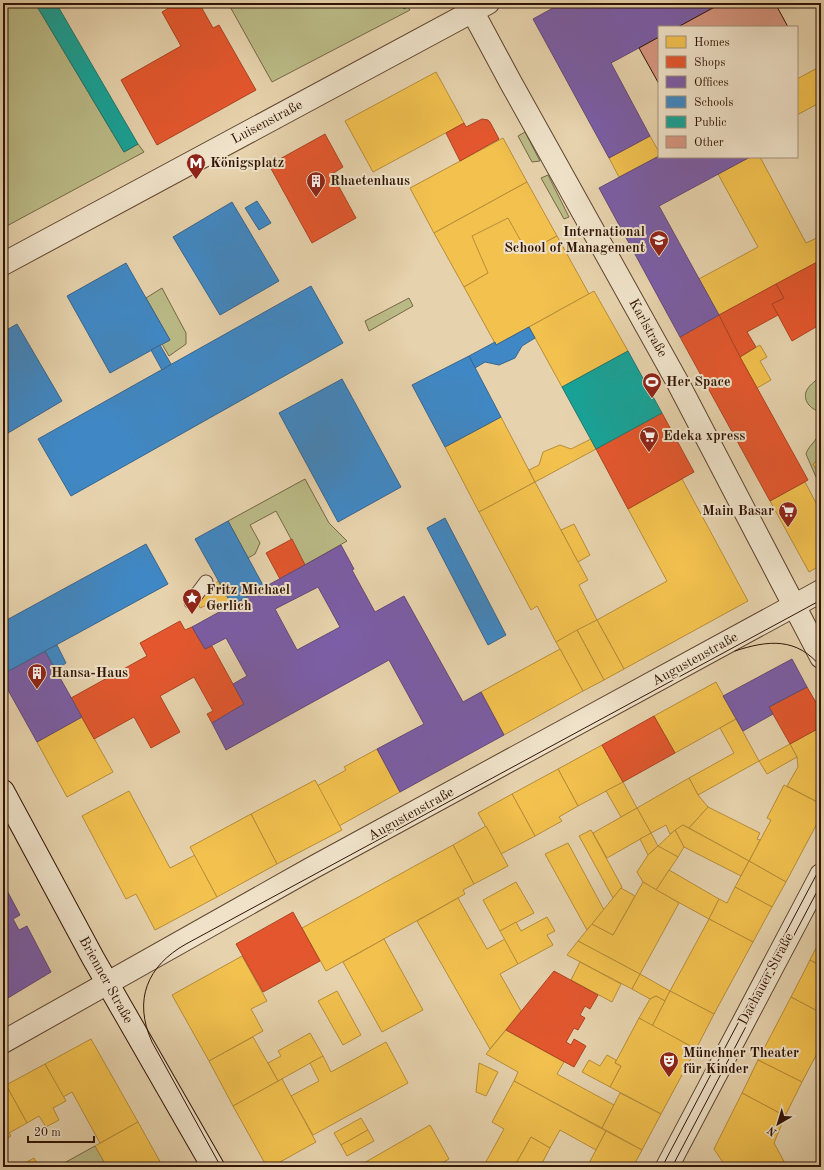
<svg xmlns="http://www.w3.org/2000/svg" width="824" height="1170" viewBox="0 0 824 1170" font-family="'Old Standard TT',serif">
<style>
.green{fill:#baba86;stroke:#766746}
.homes{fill:#f2c14e;stroke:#b88d38}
.shops{fill:#e4572e;stroke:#ae4322}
.offices{fill:#7b5ea7;stroke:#654876;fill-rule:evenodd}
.schools{fill:#3f88c5;stroke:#3b658b}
.public{fill:#17a398;stroke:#1f786c}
.building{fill:#d79680;stroke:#311405}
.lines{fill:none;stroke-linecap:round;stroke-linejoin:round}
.service-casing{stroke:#5e442f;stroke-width:15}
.minor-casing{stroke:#5e442f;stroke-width:24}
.secondary-casing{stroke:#311405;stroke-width:24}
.service{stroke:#efe2c9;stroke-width:13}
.minor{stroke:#efe2c9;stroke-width:22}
.secondary{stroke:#efe2c9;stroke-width:22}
.tram{stroke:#311405;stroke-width:1}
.labels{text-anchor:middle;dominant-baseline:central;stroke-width:4;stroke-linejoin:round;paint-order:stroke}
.street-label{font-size:14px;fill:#311405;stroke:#efe2c9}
.poi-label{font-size:14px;font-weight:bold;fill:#311405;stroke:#efe2c9;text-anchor:start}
</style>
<rect width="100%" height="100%" fill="#e6d2ac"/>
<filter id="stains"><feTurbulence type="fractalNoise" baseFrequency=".005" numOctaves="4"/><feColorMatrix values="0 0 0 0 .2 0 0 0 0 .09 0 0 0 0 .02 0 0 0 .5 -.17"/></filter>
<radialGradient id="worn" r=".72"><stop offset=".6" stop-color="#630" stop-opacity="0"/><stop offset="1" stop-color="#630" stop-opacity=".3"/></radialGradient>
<g class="green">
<polygon points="3,3 28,3 29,5 35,3 124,152 138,144 144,152 3,228"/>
<polygon points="228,3 405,3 410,10 272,82"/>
<polygon points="525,132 540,161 532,162 518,136"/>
<polygon points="548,175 569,217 564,219 541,178"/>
<polygon points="162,288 186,333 186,344 169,356 162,344 170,340 146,298"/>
<polygon points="409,298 413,306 369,331 365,321"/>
<path d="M819,378L821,379V387L818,391L819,398L821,399V412C812,410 803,402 806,392C808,386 815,381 819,378Z"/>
<path d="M821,435V458L813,464L821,477H816L806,454C808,447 814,443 818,436Z"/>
<polygon points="305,479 329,523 347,541 305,565 276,511 250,525 260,543 255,554 248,558 228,521"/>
<polygon points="95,1146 107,1167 69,1167 66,1162"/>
</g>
<g class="homes">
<polygon points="821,66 821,102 797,115 797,79"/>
<polygon points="436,72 464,123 373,172 345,121"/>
<polygon points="650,136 659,152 659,156 619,177 609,158"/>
<polygon points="503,138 527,182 434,233 410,188"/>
<polygon points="750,157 760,157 806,243 821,236 821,260 719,315 699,279 758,247 718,174"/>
<polygon points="527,182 557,236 527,252 548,294 511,312 488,273 464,287 434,233"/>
<polygon points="508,218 527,252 557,236 589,294 496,345 464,287 488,273 472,236"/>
<polygon points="594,291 628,351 562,387 529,327"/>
<polygon points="760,345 767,357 760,361 771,380 757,388 740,357"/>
<polygon points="501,417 535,482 479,512 445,447"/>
<polygon points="591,439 596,449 535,482 529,470 539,465 543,452 560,445 571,449"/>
<polygon points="821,458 821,477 813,464"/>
<polygon points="682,479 748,601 624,669 597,620 667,581 628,509"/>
<polygon points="535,482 588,580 579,585 597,620 556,642 537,606 531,610 479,512"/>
<polygon points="805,482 816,503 821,501 821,565 809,572 770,501"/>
<polygon points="574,524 590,555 578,562 561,530"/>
<polygon points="218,581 232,605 223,610 214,602 200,608 198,603"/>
<polygon points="597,620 624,669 604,680 577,630"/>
<polygon points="577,630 604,680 583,691 556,642"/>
<polygon points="560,649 583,691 504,735 481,692"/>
<polygon points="716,682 736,719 675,753 654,716"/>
<polygon points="82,717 113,772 67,797 37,742"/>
<polygon points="736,719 759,761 698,795 689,778 734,753 720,728"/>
<polygon points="821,727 821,804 787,786 798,767 797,757 790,744"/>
<polygon points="790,744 797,757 767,774 759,761"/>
<polygon points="602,745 623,782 578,806 558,769"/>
<polygon points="377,749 400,792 339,826 317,786 346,770 344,767"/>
<polygon points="558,769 578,806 559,817 562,821 535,836 512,794"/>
<polygon points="689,778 698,795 708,807 689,828 683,825 670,834 666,825 651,833 637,808"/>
<polygon points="315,780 342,830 277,864 251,814"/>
<polygon points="623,782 637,808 621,817 606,791"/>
<polygon points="784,785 821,804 821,816 786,882 749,861 771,820 767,818"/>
<polygon points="129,791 170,868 195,855 217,897 155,930 136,894 126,899 82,816"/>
<polygon points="512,794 535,836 501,854 478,813"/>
<polygon points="708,807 760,833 757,839 760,840 749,861 689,828"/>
<polygon points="637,808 651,833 607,858 593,833"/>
<polygon points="251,814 277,864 217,897 190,847"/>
<polygon points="683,825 749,861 741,876 684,847 675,830"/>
<polygon points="486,826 508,866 474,884 453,845"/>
<polygon points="591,830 622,887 613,898 579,836"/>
<polygon points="675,830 684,847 678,857 658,846"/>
<polygon points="651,833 658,846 648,855 640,839"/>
<polygon points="568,843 604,910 587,930 545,854"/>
<polygon points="453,845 474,884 463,890 465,894 326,971 302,928"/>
<polygon points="658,846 678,857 656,890 643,882 637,872 648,855"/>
<polygon points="749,861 786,882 772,907 735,887"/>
<polygon points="669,870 719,899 709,919 656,890"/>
<polygon points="516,882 534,913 500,931 483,900"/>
<polygon points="643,882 679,903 640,974 578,941 592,924 613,935"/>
<polygon points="735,887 772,907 753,942 709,919 719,899 727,903"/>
<polygon points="621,888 635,896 613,935 592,924"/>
<polygon points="458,898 487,949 505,939 518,964 500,974 521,1011 490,1049 417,921"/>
<polygon points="547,917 555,931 547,935 553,945 518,964 500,931 516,922 521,931"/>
<polygon points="709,919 753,942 714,1014 670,991"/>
<polygon points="821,938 821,966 810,960"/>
<polygon points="384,939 423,1010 382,1032 343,962"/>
<polygon points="578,941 640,974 632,989 567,955"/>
<polygon points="242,956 267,1001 251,1009 263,1031 209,1061 172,995"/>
<polygon points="810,960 821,966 821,1013 791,997"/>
<polygon points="580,962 621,984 612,1002 571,980"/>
<polygon points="640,974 670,991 665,1001 656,996 650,999 632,989"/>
<polygon points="337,991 361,1035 343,1045 318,1001"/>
<polygon points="670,991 714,1014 696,1049 652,1026"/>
<polygon points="656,996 665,1001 652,1026 639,1018 650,999"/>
<polygon points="791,997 821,1013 821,1046 802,1082 758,1060"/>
<polygon points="639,1018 696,1049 661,1114 610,1087 621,1066 615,1063"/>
<polygon points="506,1030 564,1062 557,1074 614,1105 602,1128 514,1081 518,1072 486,1054"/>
<polygon points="310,1033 323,1056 278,1081 268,1063 281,1056 278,1051"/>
<polygon points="253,1037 278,1081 233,1106 209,1061"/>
<polygon points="91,1039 138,1122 100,1143 72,1092 63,1097 45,1064"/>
<polygon points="386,1042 408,1083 313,1135 291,1096 319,1081 310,1063 323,1056 331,1072"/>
<polygon points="607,1055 616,1060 615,1063 621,1066 610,1087 582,1072 589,1060 600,1066"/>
<polygon points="758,1060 802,1082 785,1116 742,1093"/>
<polygon points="479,1063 498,1072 486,1096 476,1092"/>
<polygon points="45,1064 66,1101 53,1108 59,1120 46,1127 39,1116 27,1123 6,1085"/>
<polygon points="282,1079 316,1142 271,1167 267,1167 233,1106"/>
<polygon points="514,1081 606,1131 596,1150 560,1130 550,1148 531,1137 514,1167 483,1167 504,1129 492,1122"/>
<polygon points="6,1085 27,1123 9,1133 11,1136 3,1141 3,1087"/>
<polygon points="620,1093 661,1114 642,1150 602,1128"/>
<polygon points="742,1093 785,1116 774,1143 787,1167 726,1167 714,1149"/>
<polygon points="361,1118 368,1130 341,1145 334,1133"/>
<polygon points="138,1122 163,1167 107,1167 95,1146"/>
<polygon points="430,1125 449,1159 435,1167 357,1167"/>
<polygon points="368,1130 374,1141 347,1156 341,1145"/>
<polygon points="606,1131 642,1150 633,1167 587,1167"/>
<polygon points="531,1137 550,1148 540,1167 514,1167"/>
<polygon points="34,1158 39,1167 18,1167"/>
</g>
<g class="shops">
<polygon points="177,3 199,3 213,28 219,25 256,90 157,145 121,80 181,46 162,12"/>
<polygon points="482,119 488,120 490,122 499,139 460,161 446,133 464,123 466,127"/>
<polygon points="325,134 343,167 332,174 356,218 312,243 269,165"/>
<polygon points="821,260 821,324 792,341 772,304 784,298 776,284"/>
<polygon points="776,284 784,298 772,304 778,315 747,332 756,347 740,357 719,315"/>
<polygon points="719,315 740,357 808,480 770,501 680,337"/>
<polygon points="662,413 694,472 628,509 596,449"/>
<polygon points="292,539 305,565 280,579 266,553"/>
<polygon points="180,621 185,630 192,627 205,649 212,646 244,704 212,723 207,714 213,711 194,677 160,696 180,732 151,748 134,717 94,739 71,698 147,656 140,643"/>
<polygon points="807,687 821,711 821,727 790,744 769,707"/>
<polygon points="654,716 675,753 623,782 602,745"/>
<polygon points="293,912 320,961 263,992 236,944"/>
<polygon points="554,971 598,995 590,1009 585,1006 580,1015 585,1018 578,1030 574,1028 566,1042 571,1045 574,1039 586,1046 574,1067 506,1030"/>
</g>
<g class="offices">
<polygon points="562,3 722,3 678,27 659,27 659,37 611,63 650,136 609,158 533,19"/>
<polygon points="791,3 801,3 793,7"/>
<polygon points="659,156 659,157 750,157 659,206 719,315 680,337 599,188"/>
<path d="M341,545L354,569L352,570L375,612L404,596L463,702L481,692L504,735L400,792L377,749L424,724L389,660L226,750L212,723L244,704L233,684L247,676L226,638L205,649L192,627ZM318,587L340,627L297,650L275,609Z"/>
<polygon points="45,651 82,717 37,742 3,681 3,674"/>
<polygon points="792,659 807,687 769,707 773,714 743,731 723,696"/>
<polygon points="3,883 20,915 13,919 19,930 27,926 51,972 3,1001"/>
<polygon points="821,1162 821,1167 812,1167"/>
</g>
<g class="schools">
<polygon points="257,201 271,223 259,230 245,208"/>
<polygon points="232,202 279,281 220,315 173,237"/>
<polygon points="126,263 170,340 110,373 67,296"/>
<polygon points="311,286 343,343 71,496 38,439"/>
<polygon points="17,324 62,401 3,436 3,332"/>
<polygon points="529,327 535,338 522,346 515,358 499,365 485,362 475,368 469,356 495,342 496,345"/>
<polygon points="160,345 171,364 162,370 151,350"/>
<polygon points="469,356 501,417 445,447 412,385"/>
<polygon points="342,379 401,487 338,522 279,413"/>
<polygon points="445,518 506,635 488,645 427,528"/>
<polygon points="228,521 264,587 232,605 195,539"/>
<polygon points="146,544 168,584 3,674 3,622"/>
<polygon points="57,645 66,663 56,670 45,651"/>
</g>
<g class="public">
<polygon points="35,3 56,3 138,144 124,152"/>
<polygon points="401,3 410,3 411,5 404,9"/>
<polygon points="628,351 662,413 596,449 562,387"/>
</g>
<g class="building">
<polygon points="722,3 775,3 788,27 678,27"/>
<polygon points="659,37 659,84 639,48"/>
</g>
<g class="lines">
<defs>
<polyline id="service" points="191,602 206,582"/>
<g id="minor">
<polyline points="468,3 511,83 678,383 821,657"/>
<polyline points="3,264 488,3"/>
<polyline points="3,1042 312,868 821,591"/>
<polyline points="667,1167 821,875"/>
</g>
<polyline id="secondary" points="3,791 93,958 213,1167"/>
</defs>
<use href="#service" class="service-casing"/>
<use href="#minor" class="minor-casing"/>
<use href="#secondary" class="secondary-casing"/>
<use href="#service" class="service"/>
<use href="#minor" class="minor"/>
<use href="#secondary" class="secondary"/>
<g class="tram">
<path d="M735,651C768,640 797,637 821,667"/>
<path d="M221,1167L152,1042C133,1000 147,966 186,944L821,600"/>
<polyline points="662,1167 821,866"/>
<polyline points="672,1167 821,884"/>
</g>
</g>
<defs>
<symbol id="metro-pin" viewBox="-11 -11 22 30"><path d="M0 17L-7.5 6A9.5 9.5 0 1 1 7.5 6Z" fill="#8f2418" stroke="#efe2c9"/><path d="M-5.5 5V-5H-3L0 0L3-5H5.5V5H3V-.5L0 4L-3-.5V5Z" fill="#fff"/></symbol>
<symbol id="building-pin" viewBox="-11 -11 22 30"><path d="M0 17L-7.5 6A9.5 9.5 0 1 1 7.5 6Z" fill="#8f2418" stroke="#efe2c9"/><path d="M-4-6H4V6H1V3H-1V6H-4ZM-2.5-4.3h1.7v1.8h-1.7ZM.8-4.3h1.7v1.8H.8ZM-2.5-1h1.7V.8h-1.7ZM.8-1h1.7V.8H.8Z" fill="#fff"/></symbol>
<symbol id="university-pin" viewBox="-11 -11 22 30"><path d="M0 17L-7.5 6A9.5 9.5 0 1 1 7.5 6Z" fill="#8f2418" stroke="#efe2c9"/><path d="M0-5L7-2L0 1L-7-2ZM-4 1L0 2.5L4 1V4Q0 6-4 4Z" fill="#fff"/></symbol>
<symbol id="stadium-pin" viewBox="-11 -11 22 30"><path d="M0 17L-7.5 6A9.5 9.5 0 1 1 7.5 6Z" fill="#8f2418" stroke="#efe2c9"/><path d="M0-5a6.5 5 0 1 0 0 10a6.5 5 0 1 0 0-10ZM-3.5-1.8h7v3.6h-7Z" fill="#fff"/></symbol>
<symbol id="supermarket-pin" viewBox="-11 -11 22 30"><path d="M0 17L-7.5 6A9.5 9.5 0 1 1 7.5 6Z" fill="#8f2418" stroke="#efe2c9"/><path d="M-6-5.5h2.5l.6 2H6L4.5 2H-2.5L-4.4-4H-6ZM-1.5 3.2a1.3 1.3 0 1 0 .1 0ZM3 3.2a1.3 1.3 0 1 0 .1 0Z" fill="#fff"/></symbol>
<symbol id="sight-pin" viewBox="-11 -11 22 30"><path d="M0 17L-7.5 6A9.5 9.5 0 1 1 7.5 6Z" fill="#8f2418" stroke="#efe2c9"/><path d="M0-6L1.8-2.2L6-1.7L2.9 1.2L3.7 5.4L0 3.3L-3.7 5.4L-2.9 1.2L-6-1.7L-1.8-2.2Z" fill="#fff"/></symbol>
<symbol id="theatre-pin" viewBox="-11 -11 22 30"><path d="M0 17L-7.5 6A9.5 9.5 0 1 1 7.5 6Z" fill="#8f2418" stroke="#efe2c9"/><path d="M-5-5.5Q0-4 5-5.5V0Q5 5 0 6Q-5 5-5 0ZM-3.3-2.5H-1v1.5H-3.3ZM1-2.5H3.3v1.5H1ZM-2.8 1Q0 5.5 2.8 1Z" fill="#fff"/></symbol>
</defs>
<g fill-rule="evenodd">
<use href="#metro-pin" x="185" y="152" width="22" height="30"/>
<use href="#building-pin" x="305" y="170" width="22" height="30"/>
<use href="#university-pin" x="648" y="229" width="22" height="30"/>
<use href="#stadium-pin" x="641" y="371" width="22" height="30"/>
<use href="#supermarket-pin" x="638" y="425" width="22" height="30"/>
<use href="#supermarket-pin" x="777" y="500" width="22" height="30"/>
<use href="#sight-pin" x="181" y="587" width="22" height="30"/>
<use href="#building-pin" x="26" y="662" width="22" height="30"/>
<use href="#theatre-pin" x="658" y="1050" width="22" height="30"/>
</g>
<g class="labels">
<g class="street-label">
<text transform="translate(267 122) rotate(-28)">Luisenstraße</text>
<text transform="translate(648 328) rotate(61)">Karlstraße</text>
<text transform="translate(695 659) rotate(-29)">Augustenstraße</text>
<text transform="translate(411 814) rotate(-29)">Augustenstraße</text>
<text transform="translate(766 979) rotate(-62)">Dachauer Straße</text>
<text transform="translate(106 980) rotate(61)">Brienner Straße</text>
</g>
<g class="poi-label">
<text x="210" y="163">Königsplatz</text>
<text x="330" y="181">Rhaetenhaus</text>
<text x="645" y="232" text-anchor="end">International<tspan x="645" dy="16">School of Management</tspan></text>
<text x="666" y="382">Her Space</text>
<text x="663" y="436">Edeka xpress</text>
<text x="774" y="511" text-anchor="end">Main Basar</text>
<text x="206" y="590">Fritz Michael<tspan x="206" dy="16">Gerlich</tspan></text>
<text x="51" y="673">Hansa-Haus</text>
<text x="683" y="1053">Münchner Theater<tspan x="683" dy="16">für Kinder</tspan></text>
</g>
</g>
<rect width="824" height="1170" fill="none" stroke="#e6d2ac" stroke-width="16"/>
<rect x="4" y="4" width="816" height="1162" fill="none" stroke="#311405" stroke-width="2"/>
<rect x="8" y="8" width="808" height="1154" fill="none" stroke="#311405"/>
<rect x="658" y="26" width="140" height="132" fill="#efe2c9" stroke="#a3907b"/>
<rect x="666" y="36" width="20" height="12" fill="#f2c14e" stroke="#a3907b"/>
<text x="694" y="46" font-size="12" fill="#311405">Homes</text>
<rect x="666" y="56" width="20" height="12" fill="#e4572e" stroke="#a3907b"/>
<text x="694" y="66" font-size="12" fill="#311405">Shops</text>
<rect x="666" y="76" width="20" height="12" fill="#7b5ea7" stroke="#a3907b"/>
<text x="694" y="86" font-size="12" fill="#311405">Offices</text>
<rect x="666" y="96" width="20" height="12" fill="#3f88c5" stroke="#a3907b"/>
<text x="694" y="106" font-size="12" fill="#311405">Schools</text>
<rect x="666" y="116" width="20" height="12" fill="#17a398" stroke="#a3907b"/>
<text x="694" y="126" font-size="12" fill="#311405">Public</text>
<rect x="666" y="136" width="20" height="12" fill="#d79680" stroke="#a3907b"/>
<text x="694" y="146" font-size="12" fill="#311405">Other</text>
<g transform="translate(778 1124) rotate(218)" stroke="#efe2c9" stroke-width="3" paint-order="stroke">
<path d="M0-3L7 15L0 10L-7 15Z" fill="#311405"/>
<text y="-6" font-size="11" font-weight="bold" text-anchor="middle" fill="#311405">N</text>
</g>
<path d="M28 1136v6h66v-6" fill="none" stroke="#311405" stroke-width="2"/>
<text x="34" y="1136" font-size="12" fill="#311405" stroke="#efe2c9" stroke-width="3" paint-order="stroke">20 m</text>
<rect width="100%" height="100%" filter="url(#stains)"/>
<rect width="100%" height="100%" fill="url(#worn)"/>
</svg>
